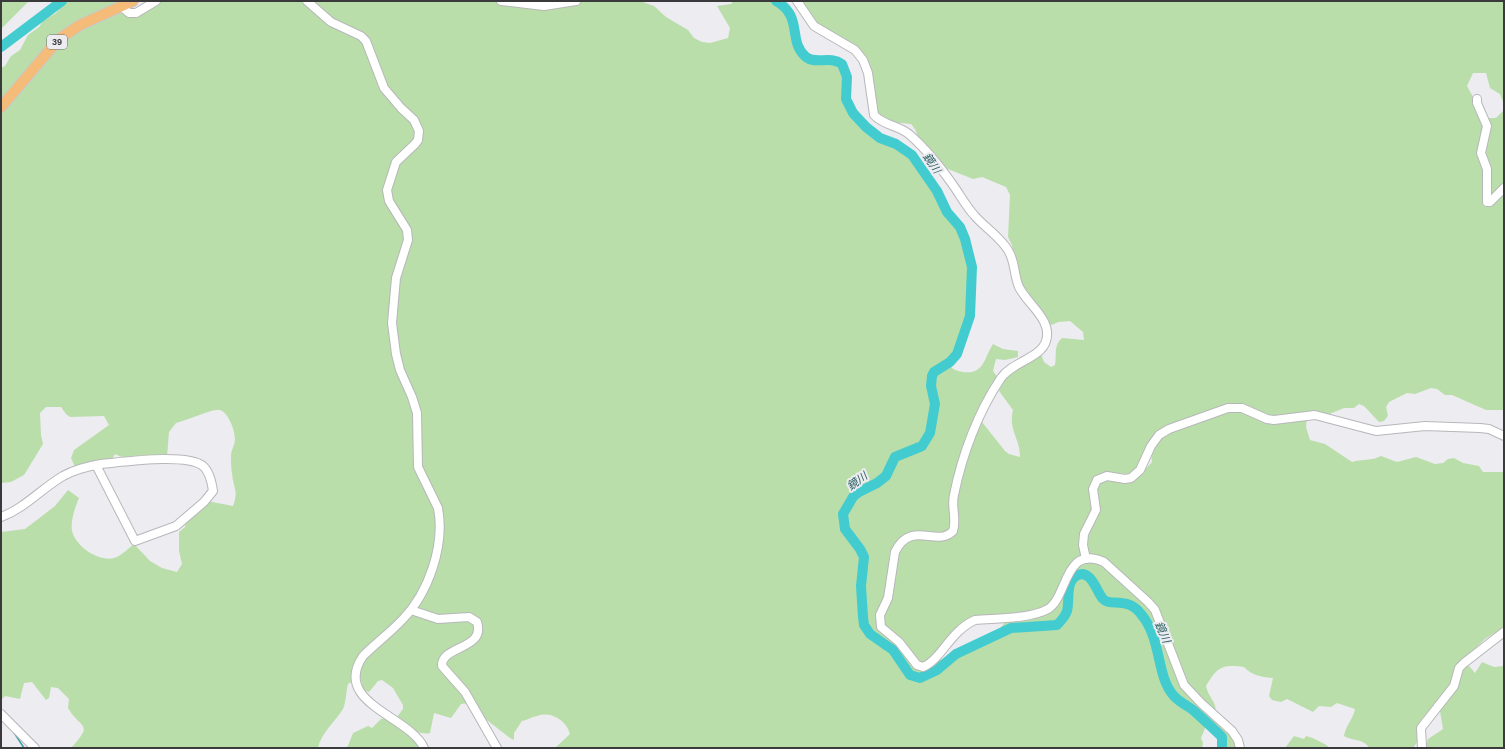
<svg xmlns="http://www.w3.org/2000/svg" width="1505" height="749" viewBox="0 0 1505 749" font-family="Helvetica,'Noto Sans JP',sans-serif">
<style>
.green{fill:#badeaa}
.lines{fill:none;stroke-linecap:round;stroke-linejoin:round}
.stream{stroke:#40a0a3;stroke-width:1.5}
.river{stroke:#43cccf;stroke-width:10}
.minor-casing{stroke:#b7b7bb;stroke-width:10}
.major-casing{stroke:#c8c8c8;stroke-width:12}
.minor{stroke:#fff;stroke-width:8}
.major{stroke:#f5bb78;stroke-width:10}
.labels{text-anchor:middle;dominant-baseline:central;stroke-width:4;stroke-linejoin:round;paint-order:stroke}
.shield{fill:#edecf1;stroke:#706f72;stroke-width:1}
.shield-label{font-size:9px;font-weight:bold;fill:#3a3a3c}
.water-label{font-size:11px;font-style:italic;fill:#285f61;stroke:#edecf1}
</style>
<rect width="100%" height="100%" fill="#edecf1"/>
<g class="green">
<polygon points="1,1 29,1 1,29"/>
<polygon points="67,1 124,1 85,19 1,101 1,68 5,66 11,56 20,50 28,35 39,27 43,21 56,13"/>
<path d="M161,1H304L364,43L378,80L415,127L414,142L397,157L385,188L406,236L390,322L413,405L414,470L432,499L436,516L433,556L429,570L410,605L402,616L370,645L353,681L348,684C346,691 346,703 343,709C335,722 321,733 318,748H71C95,722 80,729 68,708L69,699L58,688L51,687L49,698L46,700L32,682L24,683L20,699L5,696L1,700V532L25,529L55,506L68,490L79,498C75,507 69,525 73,534C78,548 102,564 117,557C123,554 129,548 134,544L150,561L162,568L177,572L182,564L179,551V532L185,527L186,520L207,501L233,506C239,490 233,488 232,473C231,468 231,460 231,454C232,449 235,444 235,439C235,431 229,413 220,410C214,408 186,421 176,423L169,432L167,457L143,455L126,459L115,454L111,461L76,469L71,458L74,450L109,425L104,416L70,417L66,414L61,407H46L40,413L41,435L43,444L24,475L11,482L1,483V111L55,49L72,34L117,11C134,21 146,10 161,1Z"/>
<path d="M310,1H495L498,3H574L589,1H640L654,6L666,17L688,30L694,38L702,42L710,43L728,38L730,28L717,6L731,4L733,1H773L781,6L789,15L793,25L794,43L799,52L810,64L830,62L840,66C851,80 836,96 852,114C862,126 876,141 891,147C898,150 904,149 910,155C914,158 934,187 936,192C938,197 939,202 942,206C947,216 957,223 962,233C976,264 973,339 947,363C952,369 956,371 963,372C984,375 984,358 993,344L1003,349L1018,351V357L1005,360L996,359L993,371L998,378L966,441L951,527L946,533L912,532L900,539L890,551L885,598L877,612L876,623L880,632L893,641L915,668L937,660L957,657L992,640L1005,622L1041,616L1079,566L1090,562L1104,565L1150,607L1181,685L1190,697L1231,735L1237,748H1225V735L1195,710L1191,711L1206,726L1201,738L1203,743L1202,748H555L570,734C566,720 551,711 537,716C531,717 528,720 522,721L514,733V740L510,738L483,717L443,663L475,640L477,620L438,617L419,610L418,606L423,597L441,517L424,473L421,463V421L403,369L395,334L398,280L410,245C403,230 391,210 390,193C390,172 410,149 422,134L387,89L372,46Z"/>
<path d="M802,1H1504V104L1500,94L1490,88L1486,73H1473L1467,86L1484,117L1483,143L1486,170L1485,201L1504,190V410H1486L1452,395H1445L1437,389L1431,388L1415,394L1407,393L1389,402L1386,407L1388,416L1384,421L1379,422L1364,406L1359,404L1354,408H1344L1327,415L1309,412L1284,416H1269L1243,406L1165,428L1137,469L1130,474L1111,473L1096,477L1093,509L1080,535L1081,558L1050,603L1035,611L980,616L929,659L921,663L886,629L882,615L897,554L901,547L913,538C925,539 943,544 953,536L956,500L971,445L982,422L1005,451L1009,454L1020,457C1020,438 1008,430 1013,410L999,391L1006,376L1041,354L1044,362L1051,367L1055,365C1057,355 1053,346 1062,338L1084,340L1083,332L1070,321L1058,322L1052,325L1047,322L1024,290L1019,279L1012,245L1008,237L1010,195L1006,187L982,177L973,179L943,167L920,142L915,129L911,124L891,122L879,116L876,109L866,60L822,29Z"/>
<polygon points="1504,110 1504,187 1491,199 1483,157 1486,118 1496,118"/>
<path d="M1242,411L1260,420L1307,417L1306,427L1310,440L1325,444L1352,462C1362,459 1372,461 1381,456L1397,462L1416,457L1435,464L1443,463L1448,459L1454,458L1463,463L1479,466L1483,472H1504V627L1485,639L1465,658L1453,682L1420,721L1418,741L1413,748H1367L1368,746C1361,738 1351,741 1344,736C1346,725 1353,719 1355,709L1337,703L1331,707L1319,706L1313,712L1287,699L1281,702L1272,700L1269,696L1273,678C1261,677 1253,676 1244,667C1221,664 1217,668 1206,686C1208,696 1215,701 1216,710L1207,705L1187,684L1155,605L1089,556C1088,548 1085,538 1089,531C1092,523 1099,518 1100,509C1100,497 1093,488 1103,480H1133L1140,475L1152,462L1151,452L1162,436L1223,412Z"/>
<path d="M412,615L474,621V635L442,658L470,703L461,704L451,718L434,713L430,733C417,736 407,725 397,717L403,709V705L393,688L382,680L378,681L369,692L363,690L359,671L365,659Z"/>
<polygon points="1482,662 1494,667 1504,666 1504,748 1425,748 1428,739 1443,729 1440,711 1461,678 1461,671 1465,666 1469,666 1475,673"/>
<polygon points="385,718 415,739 421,748 344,748 348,746 353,733 368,726 372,728 381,719"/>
<path d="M1294,736L1304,739L1306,736C1312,737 1326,744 1330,748H1285Z"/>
</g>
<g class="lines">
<polyline class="stream" points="13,731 24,748"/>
<g class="river">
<path d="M776,1C804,17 787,41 806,57C816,65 829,55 842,64L847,77L846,99L853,113L866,127L880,138L896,144L912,155L937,191L947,212L960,227L965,239L972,267L970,316L957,354L950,362L934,372L932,376L931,386L935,404L930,433L922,446L895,457L886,476L877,483L859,492L853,497L843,514L845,529L860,549L864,557L861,586L863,617L864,625L870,634L893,650L910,675L920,678L937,670L956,654L1011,628L1057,625C1061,621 1065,617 1067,611C1070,601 1065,583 1076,576C1091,567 1097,593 1103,599C1110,607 1127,596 1141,614C1162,639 1156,675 1173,695C1179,702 1186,705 1193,710C1203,719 1213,728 1222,737V748"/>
<polyline points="1,47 62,1"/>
</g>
<defs>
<g id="minor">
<path d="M307,1L331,22L361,36L366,41L384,88L401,108L414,120L419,131L418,140L415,144L396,162L387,190L389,201L407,230L408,240L396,278L392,323L396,354L400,370L412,397L417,413L418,467L438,508C445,545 429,592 403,619C391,632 376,643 363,656C331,703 410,716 424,748"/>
<polyline points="501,1 544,6 576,1"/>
<path d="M797,1L814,26L855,50L863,60L868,73L874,115C884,126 899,125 910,135C926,149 941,168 953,185C960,195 966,206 974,215C983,226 1003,239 1009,252C1015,262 1014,276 1019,287C1027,304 1053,320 1046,341C1041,358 1012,362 1001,378C978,412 962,455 954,495C951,507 957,519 953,531C937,548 911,519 895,552L888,598L880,615L881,627L899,642L917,665L923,667C941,660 950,631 975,620C996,618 1030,619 1048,609C1068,597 1064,544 1104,562L1148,602L1155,610L1184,685L1201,703L1232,731L1238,740L1240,748"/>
<polyline points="122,7 129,13 136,13 156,1"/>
<polyline points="1477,99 1477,103 1487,126 1481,153 1487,169 1487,202 1490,202 1504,188"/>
<path d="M1,517C25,508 41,489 63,476C74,470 89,466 101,464C124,462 186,453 203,466C209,471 212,484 213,491L204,502L176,526L135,541L96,465"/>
<polyline points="1086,559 1083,545 1084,534 1096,510 1093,489 1097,480 1107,476 1125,479 1131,478 1140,470 1151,446 1159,435 1169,429 1228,408 1242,408 1267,419 1274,420 1315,415 1376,431 1425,426 1480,428 1489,429 1504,436"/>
<path d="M411,610L438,619L469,617L477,622C486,650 441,645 442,666L465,692L497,748"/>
<polyline points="1,714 35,748"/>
<polyline points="1422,748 1421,728 1454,686 1459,668 1464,663 1504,632"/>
</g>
<polyline id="major" points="1,107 59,39 80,25 133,1"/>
</defs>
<use href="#minor" class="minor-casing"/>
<use href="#major" class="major-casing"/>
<use href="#minor" class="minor"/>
<use href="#major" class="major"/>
</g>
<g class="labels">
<rect class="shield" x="47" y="35" width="20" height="14" rx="3"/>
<g class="shield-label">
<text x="57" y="42">39</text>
</g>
<g class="water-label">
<text transform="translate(932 163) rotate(55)">鏡川</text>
<text transform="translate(857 481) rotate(-36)">鏡川</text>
<text transform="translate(1163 632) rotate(66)">鏡川</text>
</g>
</g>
<rect width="1505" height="749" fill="none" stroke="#3a3a3c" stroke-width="4"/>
</svg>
